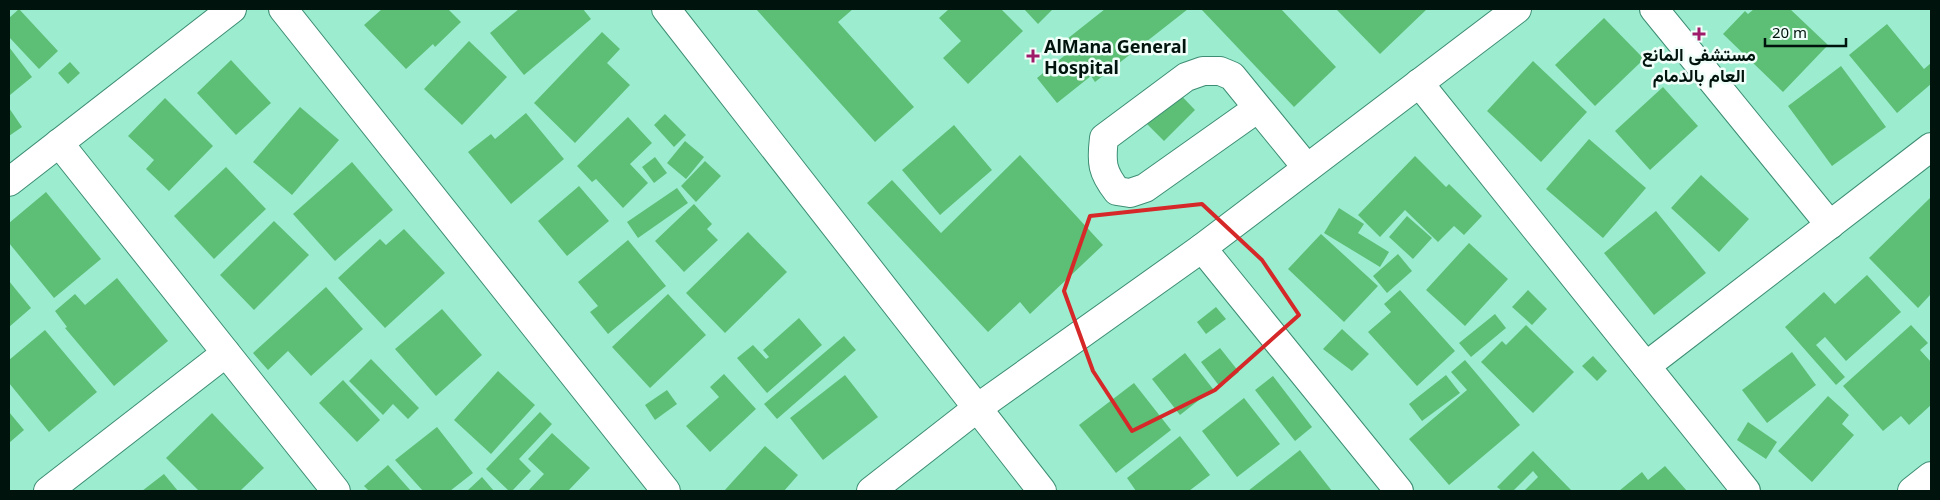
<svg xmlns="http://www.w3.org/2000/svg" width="1940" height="500" viewBox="0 0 1940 500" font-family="'Noto Sans',Vazirmatn,sans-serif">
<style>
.building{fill:#5dbf76}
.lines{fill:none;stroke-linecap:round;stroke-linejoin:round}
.minor-casing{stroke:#3d8d74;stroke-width:30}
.minor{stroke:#fff;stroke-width:28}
.marked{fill:none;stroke:#d62828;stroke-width:4;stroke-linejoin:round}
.poi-dot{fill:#9f1b6a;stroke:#effef8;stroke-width:2}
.labels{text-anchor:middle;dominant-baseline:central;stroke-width:5;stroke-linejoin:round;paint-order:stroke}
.poi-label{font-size:18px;font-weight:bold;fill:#00130c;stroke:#effef8;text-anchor:start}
</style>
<rect width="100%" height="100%" fill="#9cedd0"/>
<g class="building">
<polygon points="19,9 58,51 39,69 9,37 9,18"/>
<polygon points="382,9 448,9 461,22 435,47 433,44 406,69 364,25"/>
<polygon points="519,9 583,9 591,19 524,75 490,33"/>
<polygon points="756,9 853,9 838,22 914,107 875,142"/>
<polygon points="949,9 1001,9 1023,31 968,84 943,58 961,41 939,18"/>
<polygon points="1024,9 1053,9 1038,24"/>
<polygon points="1105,9 1188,9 1095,82 1091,76 1057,103 1037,78 1069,52 1062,43"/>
<polygon points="1201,9 1281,9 1336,67 1294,107"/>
<polygon points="1336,9 1427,9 1380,54"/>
<polygon points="1754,9 1790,9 1828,45 1783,92 1723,34 1745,11 1748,14"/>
<polygon points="1604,18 1644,59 1595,106 1555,65"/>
<polygon points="1887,24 1924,69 1931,63 1931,84 1897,113 1849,55"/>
<polygon points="602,32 620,49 607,63 630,85 575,143 534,103"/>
<polygon points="469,41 507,77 462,125 424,89"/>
<polygon points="9,47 32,77 10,95 9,93"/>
<polygon points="231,60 271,103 236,135 197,93"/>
<polygon points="1533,61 1587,112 1541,162 1487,111"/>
<polygon points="70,62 80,73 68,84 58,73"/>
<polygon points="1841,66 1886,127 1832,166 1788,106"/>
<polygon points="1663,87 1698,126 1650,170 1615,131"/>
<polygon points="1175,89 1195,110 1164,141 1143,120"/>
<polygon points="165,98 213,146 169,191 146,169 154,160 128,136"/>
<polygon points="300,107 339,140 292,195 253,162"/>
<polygon points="9,108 22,127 9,136"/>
<polygon points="526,113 564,159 511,204 468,152 491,134 495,139"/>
<polygon points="665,114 686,135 674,147 654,125"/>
<polygon points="628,117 652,143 630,164 648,183 623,208 596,179 592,182 577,166"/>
<polygon points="954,125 992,170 940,215 902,170"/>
<polygon points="1589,139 1646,188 1603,238 1546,189"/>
<polygon points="685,141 704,157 686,179 667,163"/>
<polygon points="1020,155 1103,245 1030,314 1020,302 988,332 867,203 892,180 941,233"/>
<polygon points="1415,156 1446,187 1449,184 1482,216 1464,235 1454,226 1438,242 1405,210 1380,237 1358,215"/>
<polygon points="655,157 667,173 654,183 642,167"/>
<polygon points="705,161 721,176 696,202 681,186"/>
<polygon points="352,162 393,210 335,261 293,214"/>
<polygon points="226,167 266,209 214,259 174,216"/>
<polygon points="1701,175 1749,219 1719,252 1671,208"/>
<polygon points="579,186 609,221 567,256 538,221"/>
<polygon points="677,188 688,203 638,238 627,222"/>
<polygon points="46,192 101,259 54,298 9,243 9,223"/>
<polygon points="1931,197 1931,294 1918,308 1869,258"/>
<polygon points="694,204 712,224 707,229 718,240 684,272 655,241"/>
<polygon points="1339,208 1364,224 1358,233 1389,252 1380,267 1324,233"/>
<polygon points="1656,211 1706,273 1654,315 1604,253"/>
<polygon points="1407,216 1432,238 1413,259 1389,237"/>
<polygon points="274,221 309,255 254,310 220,275"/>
<polygon points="404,229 445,273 385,328 338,278 380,239 386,245"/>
<polygon points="748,232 787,272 725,333 686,293"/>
<polygon points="1321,234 1378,286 1344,322 1288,269"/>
<polygon points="628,240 666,286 608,334 590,312 598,306 578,282"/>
<polygon points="1469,243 1508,279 1465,326 1426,290"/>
<polygon points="1398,254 1412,271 1387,293 1373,276"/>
<polygon points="1867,275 1901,312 1846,361 1825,337 1816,345 1845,377 1836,385 1785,327 1824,292 1835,304"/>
<polygon points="117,278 168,341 114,386 65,328 67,327 55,311 75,294 85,305"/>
<polygon points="9,281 31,308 9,327"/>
<polygon points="326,287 363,329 311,376 288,351 268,370 253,353"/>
<polygon points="1400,290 1455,351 1417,386 1368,332 1391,312 1384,304"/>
<polygon points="1528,290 1547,309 1532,325 1512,307"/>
<polygon points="668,294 706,335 650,388 612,347"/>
<polygon points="1216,307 1226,319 1206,334 1197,322"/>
<polygon points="442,309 482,355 436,396 395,349"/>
<polygon points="1495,314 1506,328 1471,357 1459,343"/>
<polygon points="799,318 822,345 767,393 737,358 753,345 766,359 769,357 763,350"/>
<polygon points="1526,325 1574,372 1533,413 1481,362 1502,341 1506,345"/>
<polygon points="1911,325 1928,343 1920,350 1931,362 1931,405 1909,425 1901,416 1883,431 1843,386"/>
<polygon points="1342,329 1369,354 1352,371 1323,349"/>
<polygon points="45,330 97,392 49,432 9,383 9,360"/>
<polygon points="844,336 856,350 777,419 764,404"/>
<polygon points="1220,348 1239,372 1220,387 1201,362"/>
<polygon points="1792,352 1816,385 1767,423 1742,390"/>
<polygon points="1185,353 1213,389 1180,415 1152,379"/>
<polygon points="1593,356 1607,371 1597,381 1582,366"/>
<polygon points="371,359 419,408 408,419 393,404 383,415 349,381"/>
<polygon points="1465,360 1520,425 1449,485 1409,439 1467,390 1451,372"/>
<polygon points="498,371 535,405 491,454 454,420"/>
<polygon points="724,374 756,409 710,452 686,426 719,397 710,387"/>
<polygon points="845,375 878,417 823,460 790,418"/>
<polygon points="1446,375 1460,393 1422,421 1409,404"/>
<polygon points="1273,376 1312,427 1295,441 1255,390"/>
<polygon points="343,380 380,420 357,442 319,403"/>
<polygon points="1134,383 1171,430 1116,473 1079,425"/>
<polygon points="667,390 677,404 655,420 645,405"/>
<polygon points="1828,396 1849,415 1842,424 1854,435 1812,482 1778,451"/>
<polygon points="1244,398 1280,444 1237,477 1202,431"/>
<polygon points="9,412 24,430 9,443"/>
<polygon points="540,412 552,424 519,459 531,471 512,491 509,491 486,469"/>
<polygon points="212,413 264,468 240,491 199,491 166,458"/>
<polygon points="1748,422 1777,442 1766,459 1737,440"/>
<polygon points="437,427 473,473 450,491 423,491 395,460"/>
<polygon points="552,433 590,468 568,491 528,491 544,474 528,459"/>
<polygon points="1180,436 1210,475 1189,491 1136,491 1127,478"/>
<polygon points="765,446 798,475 784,491 724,491"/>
<polygon points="1300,450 1332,491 1248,491"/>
<polygon points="1533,451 1572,491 1524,491 1538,477 1533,471 1513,491 1502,491 1497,487"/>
<polygon points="388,465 411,491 369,491 364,486"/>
<polygon points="1665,466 1687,491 1619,491 1642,472 1648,480"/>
<polygon points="164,474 178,491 142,491"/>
<polygon points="482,477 494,491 467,491"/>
</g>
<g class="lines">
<defs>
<g id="minor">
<polyline points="283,9 666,491"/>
<polyline points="666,9 1042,491"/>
<polyline points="1654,9 1830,225"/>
<polyline points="1419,83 1746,491"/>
<path d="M1258,108L1145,188L1130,193L1117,191C1102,172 1101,163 1104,138L1186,77L1203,71H1220L1232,76L1307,168"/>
<polyline points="59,143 336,491"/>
<polyline points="9,182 232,9"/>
<polyline points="1202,248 1399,491"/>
<polyline points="1646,366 1931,147"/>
<polyline points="48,491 226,353"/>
<polyline points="871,491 976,409 1202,248 1517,9"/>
<polyline points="1912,491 1931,476"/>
</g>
</defs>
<use href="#minor" class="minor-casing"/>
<use href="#minor" class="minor"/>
</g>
<path class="marked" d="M1202,204L1262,260L1299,315L1215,390L1132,431L1093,371L1064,291L1090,216Z"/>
<g class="poi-dot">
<path d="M1696.5 26.5h5v5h5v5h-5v5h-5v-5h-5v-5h5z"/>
<path d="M1030.5 48.5h5v5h5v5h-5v5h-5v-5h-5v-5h5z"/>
</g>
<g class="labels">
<g class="poi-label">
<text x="1044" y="46">AlMana General<tspan x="1044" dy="21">Hospital</tspan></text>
<text x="1699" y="54" text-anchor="middle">مستشفى المانع<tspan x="1699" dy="21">العام بالدمام</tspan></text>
</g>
</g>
<rect width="1940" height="500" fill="none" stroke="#00130c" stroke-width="20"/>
<path d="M1765 38v8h81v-8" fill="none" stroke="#00130c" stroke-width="2.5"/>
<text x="1772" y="38" font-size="15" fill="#00130c" stroke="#effef8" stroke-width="4" paint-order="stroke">20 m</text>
</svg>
